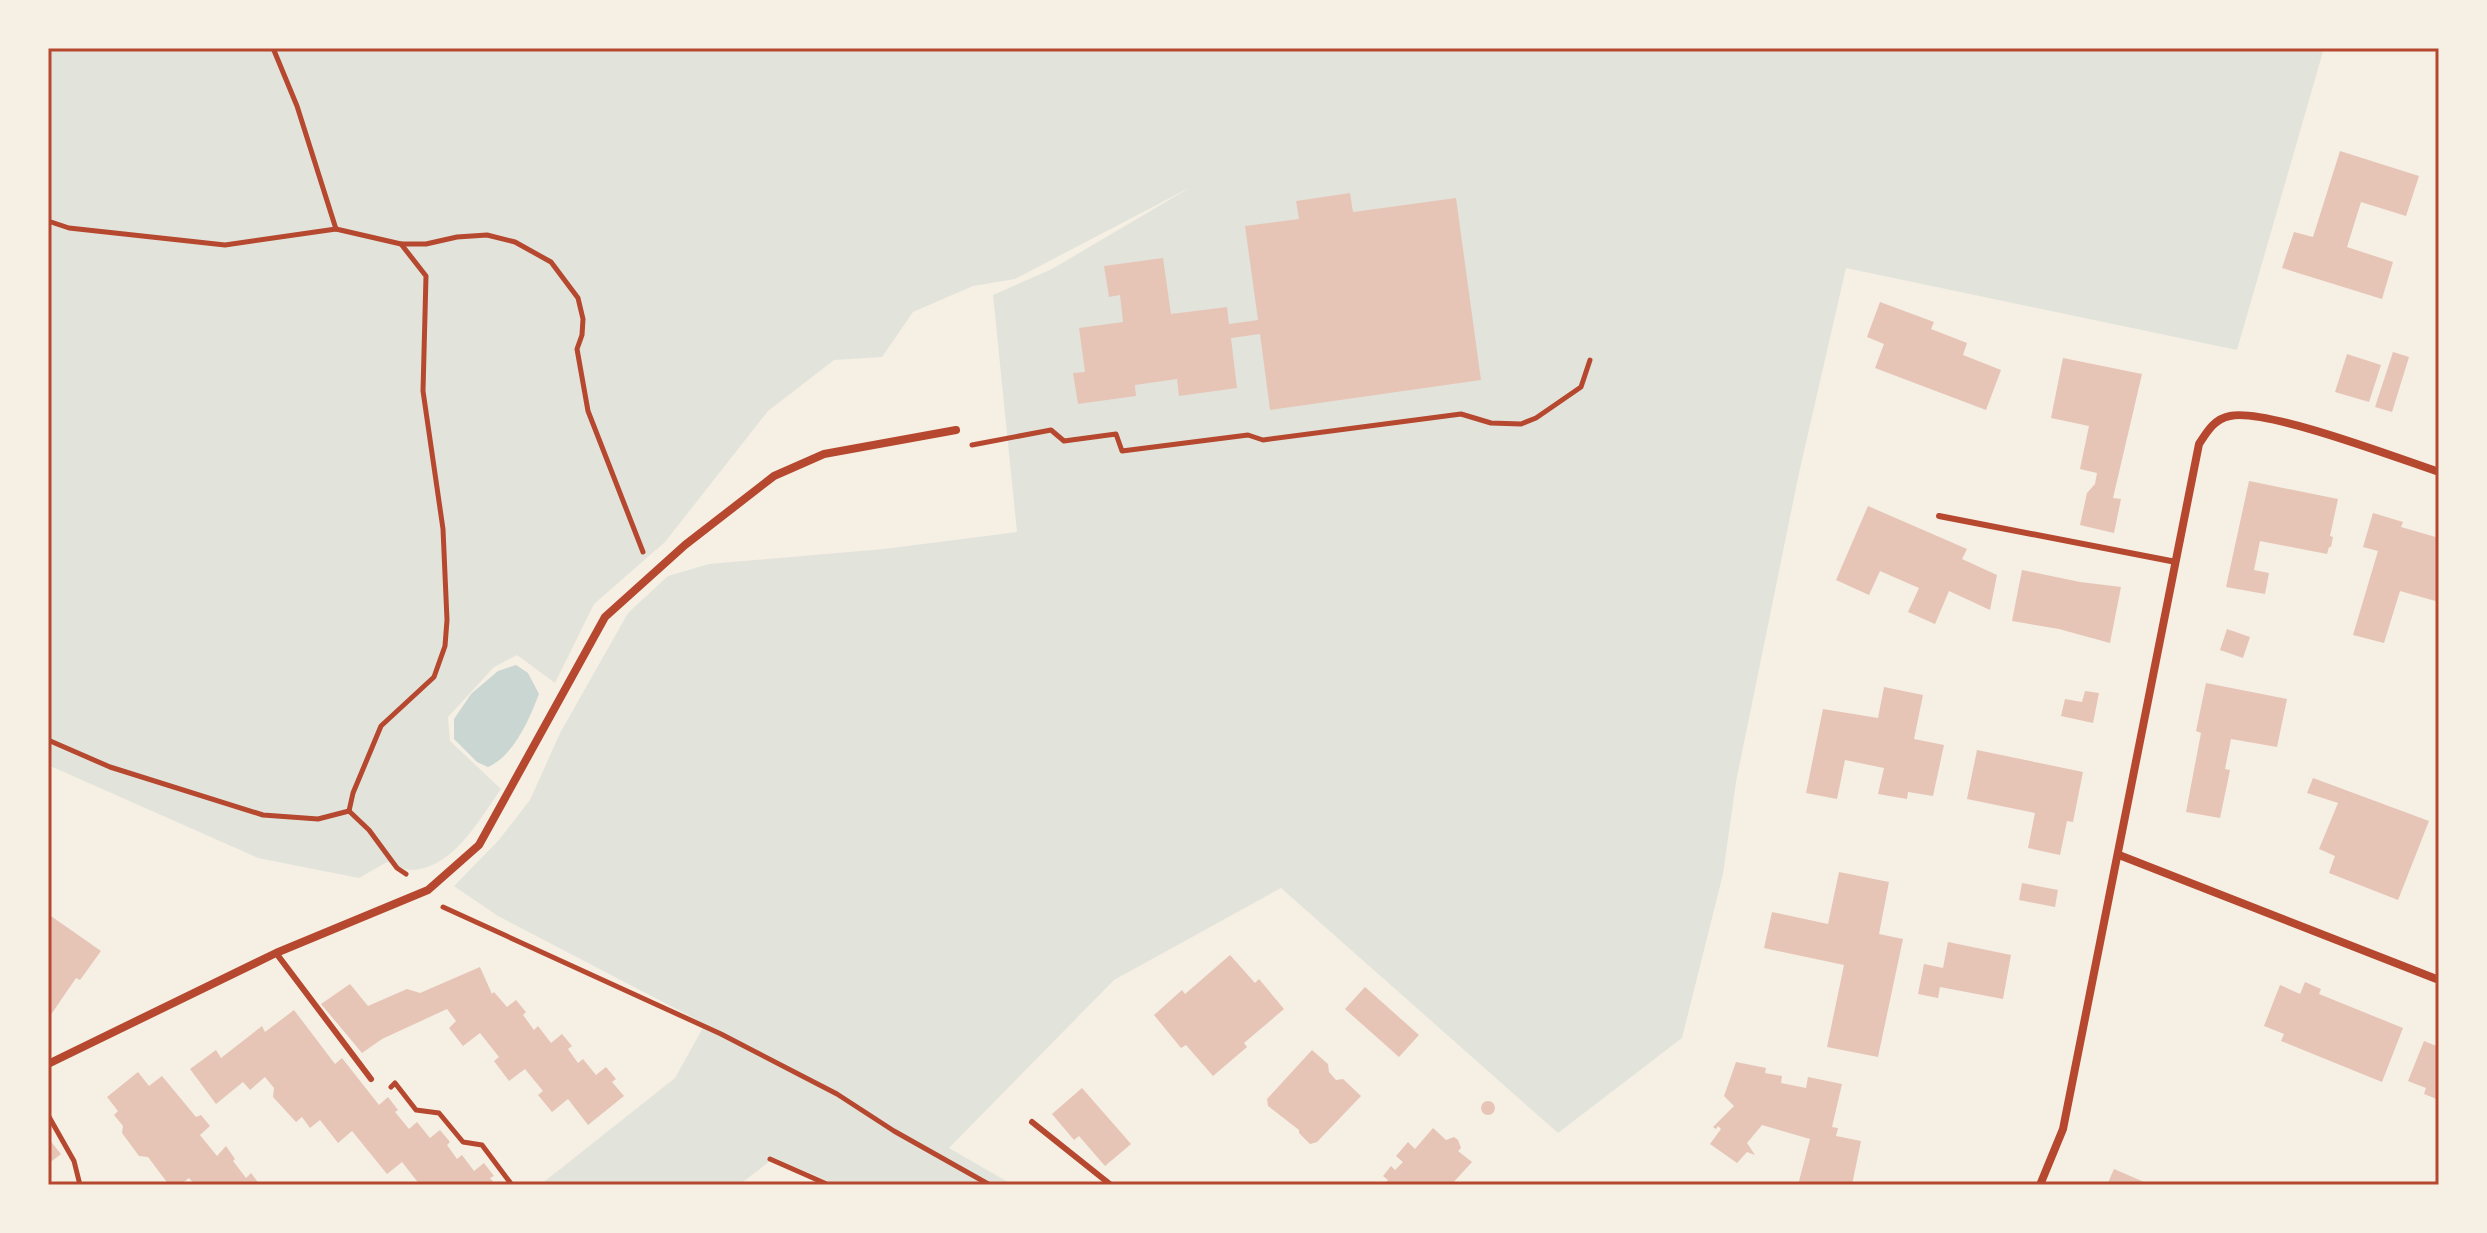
<svg xmlns="http://www.w3.org/2000/svg" width="2487" height="1233" viewBox="0 0 2487 1233" font-family="'Asap Condensed',sans-serif">
<style>
.green{fill:#e2e4dc}
.water{fill:#c9d6d2}
.building{fill:#e6c5b7}
.lines{fill:none;stroke-linecap:round;stroke-linejoin:round}
.path{stroke:#b5482f;stroke-width:5}
.service{stroke:#b5482f;stroke-width:6}
.minor{stroke:#b5482f;stroke-width:8}
.neatline{fill:none;stroke:#b5482f;stroke-width:3}
</style>
<rect width="100%" height="100%" fill="#f6efe4"/>
<path class="green" d="M48,48H2324L2237,350L1846,268L1799,473L1736,782L1723,874L1682,1038L1558,1133L1281,888L1114,980L949,1148L1013,1185H837L774,1158L739,1185H540L675,1078L705,1024L498,916L454,886L498,841L530,800L560,733L628,613L668,576L709,564L884,549L1017,532L993,295L1052,269L1191,187L1015,279L973,286L913,312L882,357L834,360L768,411L665,542L594,604L555,683L517,655L494,667L448,717L450,741L501,789C479,820 453,869 411,870C404,870 394,864 387,862L359,878L258,858L48,765Z"/>
<path class="water" d="M516,665L528,673L539,694C529,720 514,755 488,767L477,762L454,739V719L471,694L498,671Z"/>
<g class="building">
<polygon points="2340,151 2419,176 2406,216 2361,202 2347,247 2393,262 2382,299 2282,268 2294,232 2313,237"/>
<polygon points="1350,193 1353,212 1456,198 1481,380 1270,410 1260,334 1231,338 1237,388 1179,396 1177,379 1135,385 1136,396 1078,404 1073,373 1085,372 1079,328 1123,322 1120,295 1109,297 1104,266 1163,258 1171,314 1227,307 1229,324 1258,320 1245,226 1299,219 1296,201"/>
<polygon points="1880,302 1934,322 1931,329 1967,343 1963,355 2001,370 1986,410 1875,368 1884,344 1867,337"/>
<polygon points="2393,352 2409,357 2392,412 2375,407"/>
<polygon points="2347,354 2381,365 2369,402 2335,392"/>
<polygon points="2063,358 2142,374 2113,498 2121,499 2114,533 2080,525 2087,493 2095,484 2097,473 2080,469 2089,426 2051,418"/>
<polygon points="2249,481 2338,499 2330,536 2333,537 2331,547 2329,547 2327,554 2260,541 2254,570 2269,573 2265,594 2226,587"/>
<polygon points="1868,506 1967,549 1962,559 1997,575 1990,610 1949,591 1935,624 1908,612 1919,588 1880,571 1869,595 1836,580"/>
<polygon points="2373,513 2403,522 2401,527 2439,538 2439,602 2400,591 2384,643 2353,635 2378,551 2363,547"/>
<polygon points="2022,570 2080,582 2121,587 2110,643 2059,629 2012,621"/>
<polygon points="2227,629 2250,637 2243,658 2220,650"/>
<polygon points="2206,683 2287,699 2277,747 2231,739 2225,769 2230,770 2220,818 2186,812 2201,733 2196,731"/>
<polygon points="1884,687 1923,695 1914,739 1944,745 1933,796 1908,792 1907,799 1878,794 1884,768 1845,760 1837,799 1806,793 1823,709 1878,718"/>
<polygon points="2085,691 2099,693 2093,723 2061,716 2065,699 2082,702"/>
<polygon points="1977,750 2083,772 2073,822 2067,821 2060,855 2028,848 2035,813 1967,799"/>
<polygon points="2313,778 2429,821 2398,900 2329,873 2335,856 2319,849 2338,803 2307,793"/>
<polygon points="1839,872 1889,882 1879,934 1903,939 1878,1057 1827,1047 1844,965 1764,948 1772,912 1828,924"/>
<polygon points="2022,883 2058,890 2055,907 2019,900"/>
<polygon points="48,914 101,951 80,980 76,978 48,1019"/>
<polygon points="1948,942 2011,955 2003,999 1940,987 1938,998 1918,994 1924,964 1943,968"/>
<polygon points="1230,955 1255,983 1259,979 1284,1009 1244,1043 1247,1047 1213,1076 1186,1045 1181,1048 1154,1015 1182,990 1185,994"/>
<polygon points="480,967 492,994 494,992 507,1007 516,1000 526,1012 523,1015 534,1030 538,1026 551,1043 562,1034 572,1046 568,1049 578,1063 583,1059 596,1075 606,1067 616,1079 612,1082 624,1096 588,1125 568,1099 552,1112 538,1095 543,1091 525,1069 509,1081 494,1061 499,1057 480,1033 463,1046 449,1028 456,1021 447,1009 382,1039 362,1053 321,1004 350,984 368,1006 407,989 420,993"/>
<polygon points="2305,982 2321,989 2319,994 2403,1028 2382,1082 2281,1041 2284,1034 2264,1026 2280,985 2300,994"/>
<polygon points="1365,987 1419,1035 1399,1057 1345,1009"/>
<polygon points="294,1010 335,1064 342,1058 379,1105 388,1097 398,1110 395,1112 409,1129 417,1122 430,1138 440,1130 450,1142 447,1145 457,1159 462,1155 474,1171 484,1163 494,1176 490,1178 496,1185 420,1185 402,1162 387,1174 352,1131 338,1143 320,1120 310,1128 302,1117 296,1122 273,1097 274,1088 265,1077 250,1090 243,1082 216,1104 190,1069 216,1050 221,1058 262,1026 265,1032"/>
<polygon points="2424,1041 2439,1047 2439,1100 2424,1094 2426,1088 2408,1081"/>
<polygon points="1312,1050 1328,1064 1329,1072 1336,1080 1343,1079 1361,1096 1317,1142 1310,1144 1299,1133 1299,1130 1268,1106 1267,1099"/>
<polygon points="1736,1062 1766,1068 1765,1073 1782,1076 1781,1083 1806,1088 1808,1077 1842,1084 1832,1127 1838,1128 1836,1136 1861,1141 1852,1185 1798,1185 1810,1139 1762,1125 1747,1143 1755,1155 1747,1152 1737,1163 1710,1144 1721,1129 1718,1126 1716,1129 1713,1127 1734,1106 1724,1096"/>
<polygon points="138,1072 149,1086 162,1076 196,1117 201,1115 210,1126 200,1135 217,1156 226,1146 235,1159 233,1161 246,1178 251,1173 260,1185 195,1185 189,1178 180,1185 169,1185 148,1157 139,1156 122,1133 123,1126 114,1115 118,1111 107,1097"/>
<polygon points="1082,1088 1131,1144 1105,1166 1079,1136 1074,1140 1052,1114"/>
<circle cx="1488" cy="1108" r="7"/>
<polygon points="1433,1128 1446,1140 1454,1137 1458,1140 1461,1148 1458,1151 1472,1162 1451,1185 1383,1185 1388,1180 1383,1176 1391,1166 1395,1170 1403,1162 1396,1156 1408,1142 1415,1149"/>
<polygon points="48,1138 61,1154 48,1164"/>
<polygon points="2114,1169 2151,1185 2107,1185"/>
</g>
<g class="lines">
<g class="path">
<polyline points="273,48 297,106 336,229"/>
<polyline points="48,221 69,228 225,245 336,229 401,244 426,276 423,391 443,529 447,620 445,646 434,677 381,726 353,793 349,811"/>
<polyline points="401,244 426,244 457,237 487,235 515,242 551,262 578,298 583,319 582,335 577,349 588,411 643,552"/>
<polyline points="972,445 1051,430 1064,441 1116,434 1122,451 1248,435 1263,440 1461,414 1491,423 1521,424 1536,418 1581,387 1590,360"/>
<polyline points="48,740 110,767 263,815 318,819 349,811"/>
<polyline points="349,811 369,830 397,868 406,874"/>
<polyline points="443,907 721,1034 837,1094 894,1131 990,1185"/>
<polyline points="391,1087 395,1083 416,1110 439,1113 463,1142 482,1145 512,1185"/>
<polyline points="48,1115 74,1161 80,1185"/>
<polyline points="770,1159 829,1185"/>
</g>
<g class="service">
<polyline points="1939,516 2176,562"/>
<polyline points="276,953 371,1079"/>
<polyline points="1032,1122 1111,1185"/>
</g>
<g class="minor">
<polyline points="2119,855 2439,980"/>
<polyline points="48,1064 276,953 428,890 479,845 605,617 685,545 774,476 824,454 956,430"/>
<path d="M2040,1185L2063,1129L2199,444C2207,432 2214,419 2230,416C2266,408 2397,458 2439,472"/>
</g>
</g>
<rect width="2487" height="1233" fill="none" stroke="#f6efe4" stroke-width="100"/>
<rect x="50" y="50" width="2387" height="1133" class="neatline"/>
</svg>
